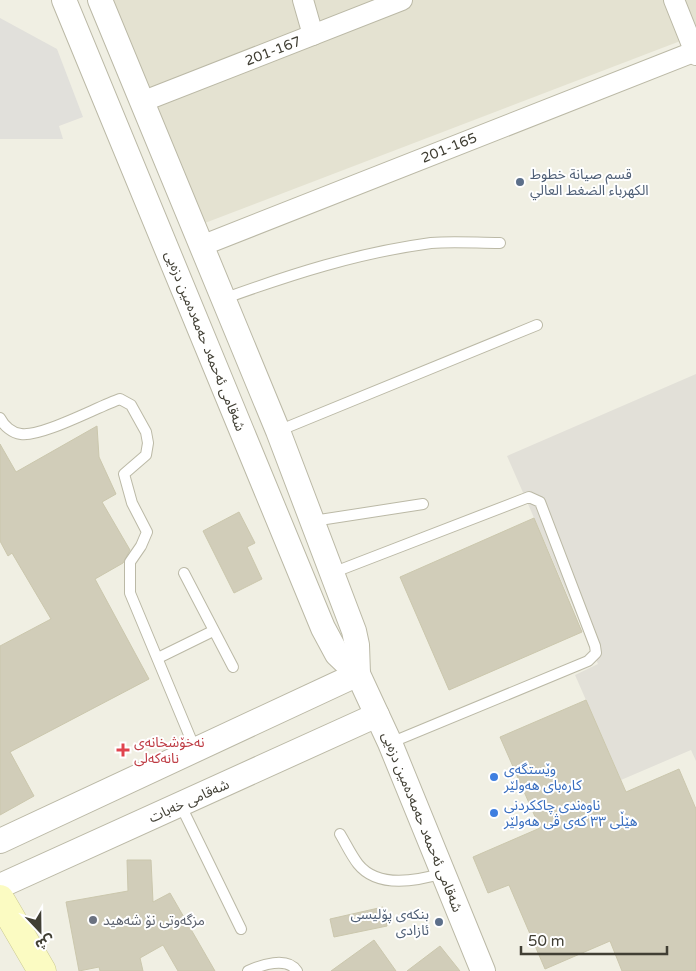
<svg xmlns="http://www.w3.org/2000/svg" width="696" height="971" viewBox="0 0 696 971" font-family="'Varela Round','Noto Sans Arabic',sans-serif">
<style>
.residential{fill:#e4e2d1}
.industrial{fill:#e2e0d8}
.parking{fill:#e1e0db}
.building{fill:#d1cdb9;stroke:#cbc7ad}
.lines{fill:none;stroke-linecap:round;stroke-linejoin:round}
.service-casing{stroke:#bbb9a6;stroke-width:12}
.minor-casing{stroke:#bbb9a6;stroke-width:22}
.tertiary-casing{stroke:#bbb9a6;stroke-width:26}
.secondary-casing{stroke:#cbca92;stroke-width:29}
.service{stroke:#fff;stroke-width:10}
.minor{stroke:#fff;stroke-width:20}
.tertiary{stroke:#fff;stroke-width:24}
.secondary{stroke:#fbfbc2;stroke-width:28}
.service-dot{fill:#5c6f8a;stroke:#fff;stroke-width:2}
.health-dot{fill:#e0444e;stroke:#fff;stroke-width:2}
.shop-dot{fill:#3f7fe0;stroke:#fff;stroke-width:2}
.worship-dot{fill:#6b7280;stroke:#fff;stroke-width:2}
.labels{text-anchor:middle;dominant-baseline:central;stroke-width:4;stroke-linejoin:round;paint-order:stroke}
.street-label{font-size:14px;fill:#413f34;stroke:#fff}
.service-label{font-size:14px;fill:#4e5e75;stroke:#fff;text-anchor:start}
.health-label{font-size:14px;fill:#be3a42;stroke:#fff;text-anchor:start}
.shop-label{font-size:14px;fill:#366cbe;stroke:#fff;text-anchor:start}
.worship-label{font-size:14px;fill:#5b616d;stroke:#fff;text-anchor:start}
</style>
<rect width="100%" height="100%" fill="#f0efe3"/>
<polygon class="residential" points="112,0 696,0 696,35 197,226"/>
<polygon class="industrial" points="696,374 696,761 691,750 621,780 575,675 598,664 507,456"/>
<polygon class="parking" points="0,18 57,49 83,117 59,126 63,139 0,139"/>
<g class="building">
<polygon points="97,426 99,457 116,494 102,502 130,550 123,563 95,579 149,679 10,752 34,796 0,815 0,646 51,619 12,553 8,556 0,541 0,444 16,472"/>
<polygon points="239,512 255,543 247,547 262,579 234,593 203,531"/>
<polygon points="534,518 582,632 449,690 400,577"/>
<polygon points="586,700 626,792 679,769 696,809 696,971 622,971 610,941 545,969 509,885 488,893 473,857 540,828 500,737"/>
<polygon points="127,860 151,860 153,902 170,893 215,971 178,971 163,945 140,958 143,971 100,971 99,967 79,971 66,902 128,891"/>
<polygon points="383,907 387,926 334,937 330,919"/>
<polygon points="374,940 396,971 331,971"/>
<polygon points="440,946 460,971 407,971"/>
</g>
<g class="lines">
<defs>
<g id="service">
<path d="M223,299C292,274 357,253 431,243C453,241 477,243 500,243"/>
<path d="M0,418C4,426 12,433 21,434C42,437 97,407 120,399L131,405L146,432L148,443L146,455L124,474L132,503L147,532L141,546L130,562V593L195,749"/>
<polyline points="278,431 537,325"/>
<polyline points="313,521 423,504"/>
<polyline points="184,573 233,667"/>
<polyline points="332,573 529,497 540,502 595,646 596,653 588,661 390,743"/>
<polyline points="158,658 213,631"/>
<polyline points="181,806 241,929"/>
<path d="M340,834C346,844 351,855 358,864C378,889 417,881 443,873"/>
<path d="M248,971C261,965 287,956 297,971"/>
</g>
<g id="minor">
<polyline points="303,0 313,35"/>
<polyline points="674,0 696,55"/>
<polyline points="144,101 402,0"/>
<polyline points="201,246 696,51"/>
</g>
<g id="tertiary">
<polyline points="64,0 323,628 337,654 358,674"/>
<polyline points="100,0 278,431 354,631 357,645 358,674 390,743 483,971"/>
<polyline points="0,841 358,674"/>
<polyline points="0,886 377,715"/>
</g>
<polyline id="secondary" points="0,899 42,971"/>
</defs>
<use href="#service" class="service-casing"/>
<use href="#minor" class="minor-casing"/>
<use href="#tertiary" class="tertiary-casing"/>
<use href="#secondary" class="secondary-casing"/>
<use href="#service" class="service"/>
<use href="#minor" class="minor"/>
<use href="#tertiary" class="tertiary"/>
<use href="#secondary" class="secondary"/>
</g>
<g class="service-dot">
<circle cx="520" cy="182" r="5"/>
<circle cx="439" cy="922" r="5"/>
</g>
<path class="health-dot" d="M120.5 742.5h5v5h5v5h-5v5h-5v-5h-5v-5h5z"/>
<g class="shop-dot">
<circle cx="494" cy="777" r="5"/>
<circle cx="494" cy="813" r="5"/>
</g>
<circle class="worship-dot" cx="93" cy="920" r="5"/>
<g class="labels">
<g class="street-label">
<text transform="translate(273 51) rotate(-21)">201-167</text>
<text transform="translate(449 148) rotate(-22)">201-165</text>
<text transform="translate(205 341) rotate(68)">شەقامی ئەحمەد حەمەدەمین دزەیی</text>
<text transform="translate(189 801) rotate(-24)">شەقامی خەبات</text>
<text transform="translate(422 822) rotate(68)">شەقامی ئەحمەد حەمەدەمین دزەیی</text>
</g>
<g class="service-label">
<text x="530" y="174">قسم صيانة خطوط<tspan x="530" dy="16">الكهرباء الضغط العالي</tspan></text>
<text x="429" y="914" text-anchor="end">بنکەی پۆلیسی<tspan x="429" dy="16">ئازادی</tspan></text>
</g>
<g class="health-label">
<text x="134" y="742">نەخۆشخانەی<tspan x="134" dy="16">نانەکەلی</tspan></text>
</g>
<g class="shop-label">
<text x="504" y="769">وێستگەی<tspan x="504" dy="16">کارەبای هەولێر</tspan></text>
<text x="504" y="805">ناوەندی چاککردنی<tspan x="504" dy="16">هێڵی ٣٣ کەی ڤی هەولێر</tspan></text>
</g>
<g class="worship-label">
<text x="103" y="920">مزگەوتی نۆ شەهید</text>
</g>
</g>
<g transform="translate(40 931) rotate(158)" stroke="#ffffff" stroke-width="4" paint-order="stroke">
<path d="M0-4L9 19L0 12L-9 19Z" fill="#413f34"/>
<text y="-8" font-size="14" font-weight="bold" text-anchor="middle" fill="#413f34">ش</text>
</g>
<path d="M521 946v8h146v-8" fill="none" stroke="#413f34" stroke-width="2.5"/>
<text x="528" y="946" font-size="15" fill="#413f34" stroke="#ffffff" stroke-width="4" paint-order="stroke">50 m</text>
</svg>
